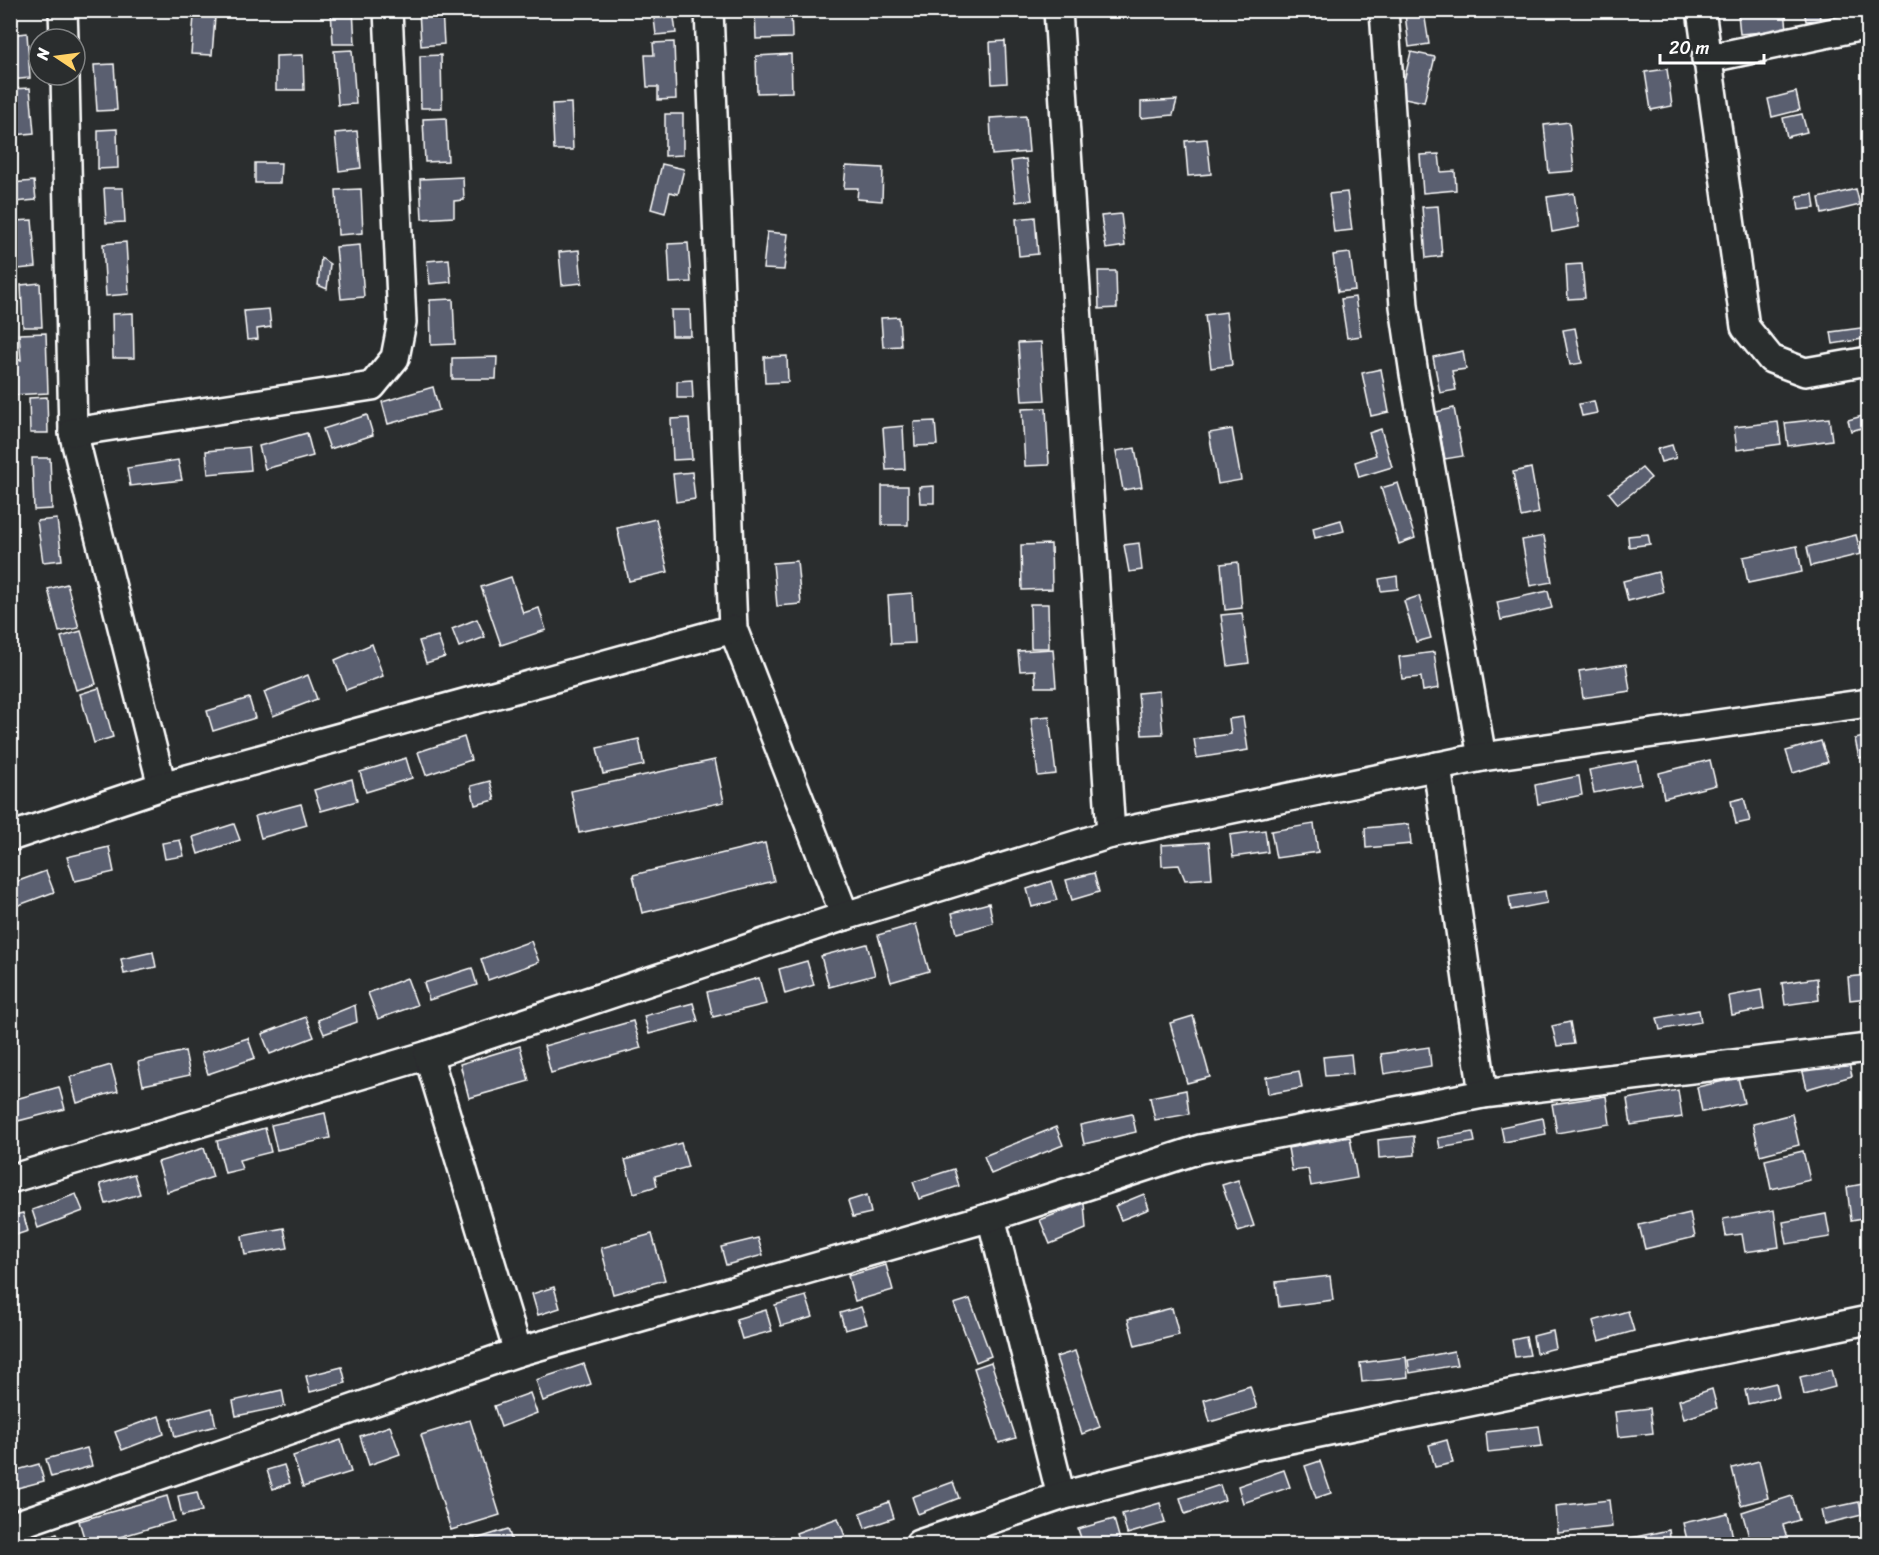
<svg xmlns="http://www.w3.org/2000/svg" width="1879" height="1555" viewBox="0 0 1879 1555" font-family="Sriracha,sans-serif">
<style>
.building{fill:#5a5e6f;stroke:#fff;stroke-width:1.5}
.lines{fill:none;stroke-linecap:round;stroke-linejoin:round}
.street-casing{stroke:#fff;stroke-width:32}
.street{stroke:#2a2d2e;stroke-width:27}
</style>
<rect width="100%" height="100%" fill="#2a2d2e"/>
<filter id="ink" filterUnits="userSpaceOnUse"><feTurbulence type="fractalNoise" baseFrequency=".0167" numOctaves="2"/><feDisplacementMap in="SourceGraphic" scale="12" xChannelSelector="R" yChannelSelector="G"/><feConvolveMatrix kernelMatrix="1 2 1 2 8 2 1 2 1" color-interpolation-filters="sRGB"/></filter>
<g filter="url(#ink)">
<g class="building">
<polygon points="331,10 353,10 355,44 333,44"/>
<polygon points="419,10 442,10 444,44 421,46"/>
<polygon points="653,10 673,10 676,33 656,35"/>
<polygon points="755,10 791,10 792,38 756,39"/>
<polygon points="1785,10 1787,30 1740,34 1738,14"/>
<polygon points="1804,10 1819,10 1820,20 1806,21"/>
<polygon points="1424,12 1429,44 1409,47 1405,14"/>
<polygon points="194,16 215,17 212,55 191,54"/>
<polygon points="27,33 30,78 10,80 10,35"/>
<polygon points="1005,41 1007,83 992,84 990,42"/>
<polygon points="674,42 676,99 658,100 658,87 647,87 645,55 654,55 653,43"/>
<polygon points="352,50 356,104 338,105 334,51"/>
<polygon points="1411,52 1435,57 1424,102 1400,97"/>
<polygon points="791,54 792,92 757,93 756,56"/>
<polygon points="303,55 304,90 276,90 276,56"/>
<polygon points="441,55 442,108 421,108 420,56"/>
<polygon points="114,64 117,110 97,111 94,65"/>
<polygon points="1667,69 1672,106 1651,110 1645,72"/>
<polygon points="30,88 34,133 15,135 11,89"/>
<polygon points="1796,92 1800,110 1772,117 1768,99"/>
<polygon points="1177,100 1173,115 1141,118 1141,102"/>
<polygon points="571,103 573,150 554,150 552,104"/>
<polygon points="665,114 683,114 683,155 665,156"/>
<polygon points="1802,114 1807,132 1787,137 1783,118"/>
<polygon points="1026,116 1029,152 992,155 990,118"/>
<polygon points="446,118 448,161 425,162 423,119"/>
<polygon points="1569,122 1574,171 1549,173 1544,125"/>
<polygon points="117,129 118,168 98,169 98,130"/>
<polygon points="357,131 361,168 339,171 335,133"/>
<polygon points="1207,139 1211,174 1188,176 1185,141"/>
<polygon points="1439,154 1441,172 1455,171 1456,190 1423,193 1420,155"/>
<polygon points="1026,159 1032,200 1016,202 1011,161"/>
<polygon points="255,163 281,163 280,183 255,183"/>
<polygon points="662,164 684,169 678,194 670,192 665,213 651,209"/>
<polygon points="846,166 883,168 882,201 857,199 858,188 844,188"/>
<polygon points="463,177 464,200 454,201 454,217 422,219 420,179"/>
<polygon points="34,181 36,200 14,202 12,183"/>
<polygon points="104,188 123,188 125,222 106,223"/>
<polygon points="361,189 363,233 338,235 336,190"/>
<polygon points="1856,189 1860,205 1822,214 1819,198"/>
<polygon points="1347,192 1352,230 1334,232 1329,194"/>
<polygon points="1574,193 1579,227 1552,232 1547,197"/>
<polygon points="1813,194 1815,208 1799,210 1797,196"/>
<polygon points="1438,206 1442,256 1426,258 1422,207"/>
<polygon points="1121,214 1125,246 1106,249 1101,216"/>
<polygon points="1035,217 1038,254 1019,256 1016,219"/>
<polygon points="32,220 36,267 18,269 13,221"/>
<polygon points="767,232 788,234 784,270 763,269"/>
<polygon points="126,242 129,294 106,296 103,244"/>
<polygon points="688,243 691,282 670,283 668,244"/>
<polygon points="360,245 364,297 341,299 336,247"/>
<polygon points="579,250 582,283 562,285 559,252"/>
<polygon points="1350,253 1355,290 1338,292 1333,255"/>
<polygon points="321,258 330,264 327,289 318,285"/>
<polygon points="449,259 451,282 430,284 427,261"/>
<polygon points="1582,264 1585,298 1568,299 1566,265"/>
<polygon points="1098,271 1116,271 1117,308 1099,309"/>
<polygon points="40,283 42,327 23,327 21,285"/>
<polygon points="1355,297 1361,336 1347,338 1341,299"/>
<polygon points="453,299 455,344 431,345 430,300"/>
<polygon points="269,309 271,327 257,329 258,339 247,340 244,311"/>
<polygon points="671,310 690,310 691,336 672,336"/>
<polygon points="1226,312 1232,365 1211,368 1205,315"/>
<polygon points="133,313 134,358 113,358 112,314"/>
<polygon points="899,317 901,346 883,347 881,318"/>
<polygon points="1868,327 1868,338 1833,344 1831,332"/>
<polygon points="1575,328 1582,363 1570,365 1563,330"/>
<polygon points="46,333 48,393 12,395 10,360 21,360 19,334"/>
<polygon points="1041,342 1045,400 1022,401 1018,343"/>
<polygon points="1463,351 1466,369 1452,371 1456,390 1440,393 1433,357"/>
<polygon points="787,356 788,382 765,383 764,357"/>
<polygon points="497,357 496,379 452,379 452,358"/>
<polygon points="1381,369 1389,412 1371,416 1362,373"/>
<polygon points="692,380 693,398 677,398 677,381"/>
<polygon points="433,387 439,410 388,424 382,402"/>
<polygon points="47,397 48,433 30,433 29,398"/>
<polygon points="1594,401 1597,413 1582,416 1579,404"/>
<polygon points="1046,408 1049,465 1025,466 1022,409"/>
<polygon points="1454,408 1463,456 1445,459 1436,412"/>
<polygon points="367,415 373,435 330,449 323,429"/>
<polygon points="1866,415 1868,426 1851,431 1848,420"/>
<polygon points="689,418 692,459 673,460 671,419"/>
<polygon points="1829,418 1832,440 1788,446 1785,423"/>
<polygon points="935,421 937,445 915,446 914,422"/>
<polygon points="1778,422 1781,444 1737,450 1734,427"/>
<polygon points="903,426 905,469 886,470 883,428"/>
<polygon points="1232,429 1241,480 1218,484 1209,433"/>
<polygon points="1381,429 1392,467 1359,477 1355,462 1376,455 1369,433"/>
<polygon points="307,433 313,456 265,469 259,446"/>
<polygon points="1672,445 1676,458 1661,462 1657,449"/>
<polygon points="249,447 251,470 208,474 206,451"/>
<polygon points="1135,448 1142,487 1123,490 1116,451"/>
<polygon points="32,458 50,458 52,509 34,510"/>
<polygon points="178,460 182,480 130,486 127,468"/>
<polygon points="1531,468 1539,513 1521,517 1513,472"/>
<polygon points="1642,468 1651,478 1618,504 1609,493"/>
<polygon points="692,472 695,499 676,502 673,474"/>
<polygon points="1398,483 1415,538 1399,544 1381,488"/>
<rect x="882" y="486" width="26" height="39"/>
<polygon points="934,486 934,503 920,503 919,487"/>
<polygon points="57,519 62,560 43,562 37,521"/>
<polygon points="656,519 668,572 629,581 617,528"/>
<polygon points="1341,520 1344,531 1315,538 1313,528"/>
<polygon points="1648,534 1650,544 1629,547 1628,536"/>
<polygon points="1856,535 1861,554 1811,566 1807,547"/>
<polygon points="1544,536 1552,582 1530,586 1522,540"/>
<polygon points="1139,543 1142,570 1129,572 1124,545"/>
<polygon points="1051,544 1052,589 1022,590 1021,545"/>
<polygon points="1797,546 1802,572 1748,583 1743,557"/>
<polygon points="797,561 801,604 777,606 773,563"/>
<polygon points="1238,562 1242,608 1225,610 1221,564"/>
<polygon points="1658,572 1663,592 1628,601 1623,581"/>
<polygon points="1397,576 1398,589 1381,591 1379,579"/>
<polygon points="511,577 523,613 539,608 546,630 501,645 481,587"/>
<polygon points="67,584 79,628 59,632 48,589"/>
<polygon points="1548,591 1552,608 1501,620 1497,602"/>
<polygon points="912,593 915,643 891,644 888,595"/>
<polygon points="1419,596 1431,638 1416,642 1404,601"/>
<polygon points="1030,604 1048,604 1049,648 1031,648"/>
<polygon points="1242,613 1249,663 1228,666 1221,615"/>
<polygon points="477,619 485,637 459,647 452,629"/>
<polygon points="81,631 96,684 76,690 61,637"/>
<polygon points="438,636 445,657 426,663 419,641"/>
<polygon points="372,644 383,676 346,690 335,660"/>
<polygon points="1053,649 1056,687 1036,687 1035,670 1020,671 1018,651"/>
<polygon points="1434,652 1439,688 1423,691 1421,677 1402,679 1399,657"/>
<polygon points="1626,664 1630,691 1583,698 1579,671"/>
<polygon points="308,675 317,699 273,716 264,692"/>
<polygon points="99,688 113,737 94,743 80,694"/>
<polygon points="1159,691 1163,734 1142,735 1138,693"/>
<polygon points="249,698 255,718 213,731 207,711"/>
<polygon points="1049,716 1056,774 1038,776 1031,718"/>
<polygon points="1243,717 1248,750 1197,758 1194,739 1231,734 1229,719"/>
<polygon points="1868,736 1868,756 1859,758 1855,739"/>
<polygon points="464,737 471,760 426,775 418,752"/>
<polygon points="639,739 644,765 603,774 597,748"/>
<polygon points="1821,741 1828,762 1793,773 1786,751"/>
<polygon points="406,758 412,778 366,792 360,772"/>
<polygon points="715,760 724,802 579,833 571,791"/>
<polygon points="1710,760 1716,785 1664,798 1659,773"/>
<polygon points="1637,761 1641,784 1594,793 1589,770"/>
<polygon points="1579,776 1582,795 1538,804 1535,785"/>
<polygon points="352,779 357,801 321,811 314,790"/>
<polygon points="490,781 495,800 475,805 471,786"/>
<polygon points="1744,798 1750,821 1736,824 1731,801"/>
<polygon points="301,804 307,825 261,838 255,816"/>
<polygon points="234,824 240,840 198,854 193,837"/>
<polygon points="1314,824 1318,852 1276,858 1271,831"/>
<polygon points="1409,824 1411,844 1366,848 1365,828"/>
<polygon points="1265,830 1268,852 1233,857 1230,835"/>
<polygon points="180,840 184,856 165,859 162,843"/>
<polygon points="1209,842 1212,878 1185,880 1179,865 1162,866 1161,845"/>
<polygon points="765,843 774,881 642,913 633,875"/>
<polygon points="109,847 114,872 75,881 67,857"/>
<polygon points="46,871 54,892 11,908 10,884"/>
<polygon points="1094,873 1099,892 1072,900 1066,880"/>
<polygon points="1051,881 1057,900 1032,907 1027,889"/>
<polygon points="1545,891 1547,903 1511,910 1509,897"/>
<polygon points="989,903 993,923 957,933 952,913"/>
<polygon points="916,924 929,971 891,982 878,935"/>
<polygon points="531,941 539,962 488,980 481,959"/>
<polygon points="867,944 875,975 829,987 821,956"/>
<polygon points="153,952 156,967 124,974 121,959"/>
<polygon points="807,961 814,985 785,994 779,969"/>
<polygon points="472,968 477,985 429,1000 424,983"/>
<polygon points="1868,975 1868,998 1850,1000 1848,977"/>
<polygon points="407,978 417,1005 378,1019 368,993"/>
<polygon points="759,978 766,1004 713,1017 707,992"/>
<polygon points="1817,978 1819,1000 1785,1005 1782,983"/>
<polygon points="1761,990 1764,1009 1732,1015 1729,996"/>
<polygon points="693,1003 698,1021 649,1034 644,1016"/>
<polygon points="355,1005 357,1022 324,1034 318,1020"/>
<polygon points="1699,1010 1701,1022 1660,1030 1657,1018"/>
<polygon points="1193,1016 1210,1077 1187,1083 1170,1023"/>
<polygon points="306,1017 314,1037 270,1054 262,1034"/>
<polygon points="633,1021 641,1048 551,1073 544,1046"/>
<polygon points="1570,1022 1574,1044 1557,1046 1552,1026"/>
<polygon points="248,1038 255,1058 208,1074 201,1053"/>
<polygon points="520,1046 529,1081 469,1098 460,1064"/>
<polygon points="1429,1047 1431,1066 1384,1074 1381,1054"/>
<polygon points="185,1051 190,1075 143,1085 138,1062"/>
<polygon points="1351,1054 1353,1074 1325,1076 1323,1057"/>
<polygon points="1847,1055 1852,1076 1807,1089 1802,1068"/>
<polygon points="111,1065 118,1091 77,1103 70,1077"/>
<polygon points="1299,1071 1302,1088 1268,1094 1266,1077"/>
<polygon points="1738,1078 1744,1103 1702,1112 1697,1087"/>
<polygon points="59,1087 65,1109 18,1121 12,1100"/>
<polygon points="1186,1090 1189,1114 1155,1120 1150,1097"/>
<polygon points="1678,1090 1682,1117 1631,1125 1627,1099"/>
<polygon points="1606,1096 1610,1124 1557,1133 1552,1104"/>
<polygon points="325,1113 330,1138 277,1150 271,1125"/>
<polygon points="1132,1114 1136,1132 1084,1144 1080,1125"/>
<polygon points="1792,1114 1799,1145 1760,1155 1753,1124"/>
<polygon points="1543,1118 1546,1134 1504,1142 1501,1127"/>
<polygon points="1056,1127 1063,1145 991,1174 984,1156"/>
<polygon points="265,1128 271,1152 239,1160 242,1169 225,1173 217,1141"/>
<polygon points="1473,1132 1475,1142 1440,1148 1438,1138"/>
<polygon points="1414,1136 1415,1155 1379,1158 1378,1140"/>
<polygon points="1350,1137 1357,1178 1311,1186 1308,1169 1292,1171 1288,1148"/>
<polygon points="681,1143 688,1167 655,1176 657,1186 634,1193 625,1160"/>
<polygon points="204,1148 213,1177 167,1192 158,1162"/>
<polygon points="1803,1151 1810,1180 1771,1189 1765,1160"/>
<polygon points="954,1169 959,1186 919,1199 913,1182"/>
<polygon points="134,1174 140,1194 106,1204 100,1184"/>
<polygon points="1238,1180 1254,1226 1238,1231 1222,1185"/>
<polygon points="1868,1183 1868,1217 1851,1220 1847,1187"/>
<polygon points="76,1194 83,1211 38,1228 32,1210"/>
<polygon points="1144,1194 1149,1209 1121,1220 1115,1206"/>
<polygon points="867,1195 871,1213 853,1217 848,1201"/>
<polygon points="1084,1203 1086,1229 1050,1244 1040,1220"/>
<polygon points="1774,1210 1779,1247 1745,1252 1742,1234 1726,1236 1723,1219"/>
<polygon points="23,1213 28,1231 10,1237 10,1216"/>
<polygon points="1690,1213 1695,1237 1645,1249 1639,1225"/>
<polygon points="1826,1214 1830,1237 1787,1244 1783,1222"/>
<polygon points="284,1228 288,1248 245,1255 242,1236"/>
<polygon points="652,1234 665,1280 613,1294 601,1248"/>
<polygon points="758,1238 763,1255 726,1265 721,1247"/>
<polygon points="886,1265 893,1290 855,1301 848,1276"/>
<polygon points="1330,1276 1333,1300 1279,1307 1276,1282"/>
<polygon points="554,1287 560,1308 538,1315 532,1294"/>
<polygon points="806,1296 813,1317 781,1326 775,1305"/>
<polygon points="970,1299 991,1356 976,1362 954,1304"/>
<polygon points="861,1307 867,1324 845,1330 840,1313"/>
<polygon points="1172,1308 1179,1335 1135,1346 1128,1319"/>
<polygon points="766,1310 772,1331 742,1339 736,1319"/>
<polygon points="1628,1311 1634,1331 1599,1341 1593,1321"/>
<polygon points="1553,1331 1556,1348 1536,1353 1533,1336"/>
<polygon points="1526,1337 1530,1355 1515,1357 1512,1340"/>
<polygon points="1075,1351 1100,1427 1082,1434 1056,1357"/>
<polygon points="1454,1351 1457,1365 1410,1373 1408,1360"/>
<polygon points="1406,1357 1408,1377 1362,1382 1360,1363"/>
<polygon points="991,1362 1016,1438 999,1443 974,1368"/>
<polygon points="584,1364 591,1384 543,1401 536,1380"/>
<polygon points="342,1367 346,1383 310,1392 306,1376"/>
<polygon points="1831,1370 1835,1387 1804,1395 1800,1377"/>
<polygon points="1776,1383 1779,1397 1748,1404 1745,1390"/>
<polygon points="1250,1386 1257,1408 1210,1422 1204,1400"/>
<polygon points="1712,1389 1717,1408 1684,1419 1679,1400"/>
<polygon points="282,1390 285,1406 236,1416 233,1401"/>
<polygon points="530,1393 537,1413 501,1427 494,1406"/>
<polygon points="212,1408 216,1426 175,1437 171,1419"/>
<polygon points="1650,1408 1653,1433 1618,1437 1615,1412"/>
<polygon points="159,1416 164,1434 122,1450 115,1432"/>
<polygon points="470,1420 500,1515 451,1530 421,1435"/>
<polygon points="390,1426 400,1454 369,1465 360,1436"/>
<polygon points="1539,1426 1542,1446 1488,1452 1486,1432"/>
<polygon points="341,1440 351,1472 303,1487 293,1456"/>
<polygon points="1447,1440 1453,1463 1435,1467 1429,1445"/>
<polygon points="87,1448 92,1466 51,1477 46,1459"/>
<polygon points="1320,1461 1331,1493 1316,1498 1305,1466"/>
<polygon points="1759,1461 1768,1498 1741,1505 1732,1468"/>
<polygon points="39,1464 44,1481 10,1490 10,1472"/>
<polygon points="284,1465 290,1483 273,1489 267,1470"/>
<polygon points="1284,1470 1290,1487 1243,1503 1238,1486"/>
<polygon points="953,1482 959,1498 918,1514 912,1497"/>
<polygon points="1220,1485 1225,1500 1185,1514 1180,1498"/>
<polygon points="197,1492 202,1511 182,1516 178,1496"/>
<polygon points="167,1496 174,1521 96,1544 86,1544 79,1521"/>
<polygon points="1792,1496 1799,1520 1783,1525 1789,1544 1751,1544 1742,1512"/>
<polygon points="1609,1500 1612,1527 1558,1533 1556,1506"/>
<polygon points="889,1502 894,1518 865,1528 860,1513"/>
<polygon points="1859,1502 1862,1515 1824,1524 1821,1510"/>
<polygon points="1160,1503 1165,1523 1127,1534 1122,1514"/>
<polygon points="1728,1513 1733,1538 1703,1544 1688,1544 1683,1523"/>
<polygon points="838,1518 845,1536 822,1544 800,1544 796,1533"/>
<polygon points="1114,1519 1121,1544 1083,1544 1078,1529"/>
<polygon points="508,1529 513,1544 460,1544"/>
<polygon points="1669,1530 1671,1544 1622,1544 1621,1540"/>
<polygon points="57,1534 61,1544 26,1544"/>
<polygon points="774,1536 777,1544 754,1544 753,1542"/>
</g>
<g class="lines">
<defs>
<g id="street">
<polyline points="63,10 64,39"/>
<polyline points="709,10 733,629 845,916"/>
<polyline points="1058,10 1111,834"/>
<polyline points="1384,10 1404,306 1414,374 1482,757"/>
<polyline points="1701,10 1745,327 1771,359 1805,372 1868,361"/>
<polyline points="1706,59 1868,25"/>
<polyline points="65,75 73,432 162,786"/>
<polyline points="73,432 372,386 395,358 402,322 388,10"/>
<polyline points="1437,766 1483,1094"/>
<polyline points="10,837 162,786 733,629"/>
<polyline points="10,1179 428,1055"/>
<polyline points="991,1217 1061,1496"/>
<polyline points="518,1352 428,1055 845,916 1111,834 1482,757 1868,703"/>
<polyline points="10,1527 518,1352 991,1217 1200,1149 1483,1094 1868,1048"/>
<polyline points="919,1544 1061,1496 1256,1446 1868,1320"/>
</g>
</defs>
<use href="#street" class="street-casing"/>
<use href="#street" class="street"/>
</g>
</g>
<rect width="1879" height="1555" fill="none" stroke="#2a2d2e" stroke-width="36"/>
<rect x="18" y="18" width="1843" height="1519" fill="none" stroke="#fff" stroke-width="2" filter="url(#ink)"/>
<g transform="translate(57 57) rotate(283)"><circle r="28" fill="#2a2d2e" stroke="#7f8182" stroke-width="1.5"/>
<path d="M0-4.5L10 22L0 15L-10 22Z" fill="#ffd166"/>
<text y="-9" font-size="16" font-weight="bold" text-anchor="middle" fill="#ffffff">N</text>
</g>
<path d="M1660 54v9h104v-9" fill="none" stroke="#ffffff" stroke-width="3"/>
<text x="1669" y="54" font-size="18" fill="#ffffff" stroke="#2a2d2e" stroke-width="4.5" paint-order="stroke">20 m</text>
</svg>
